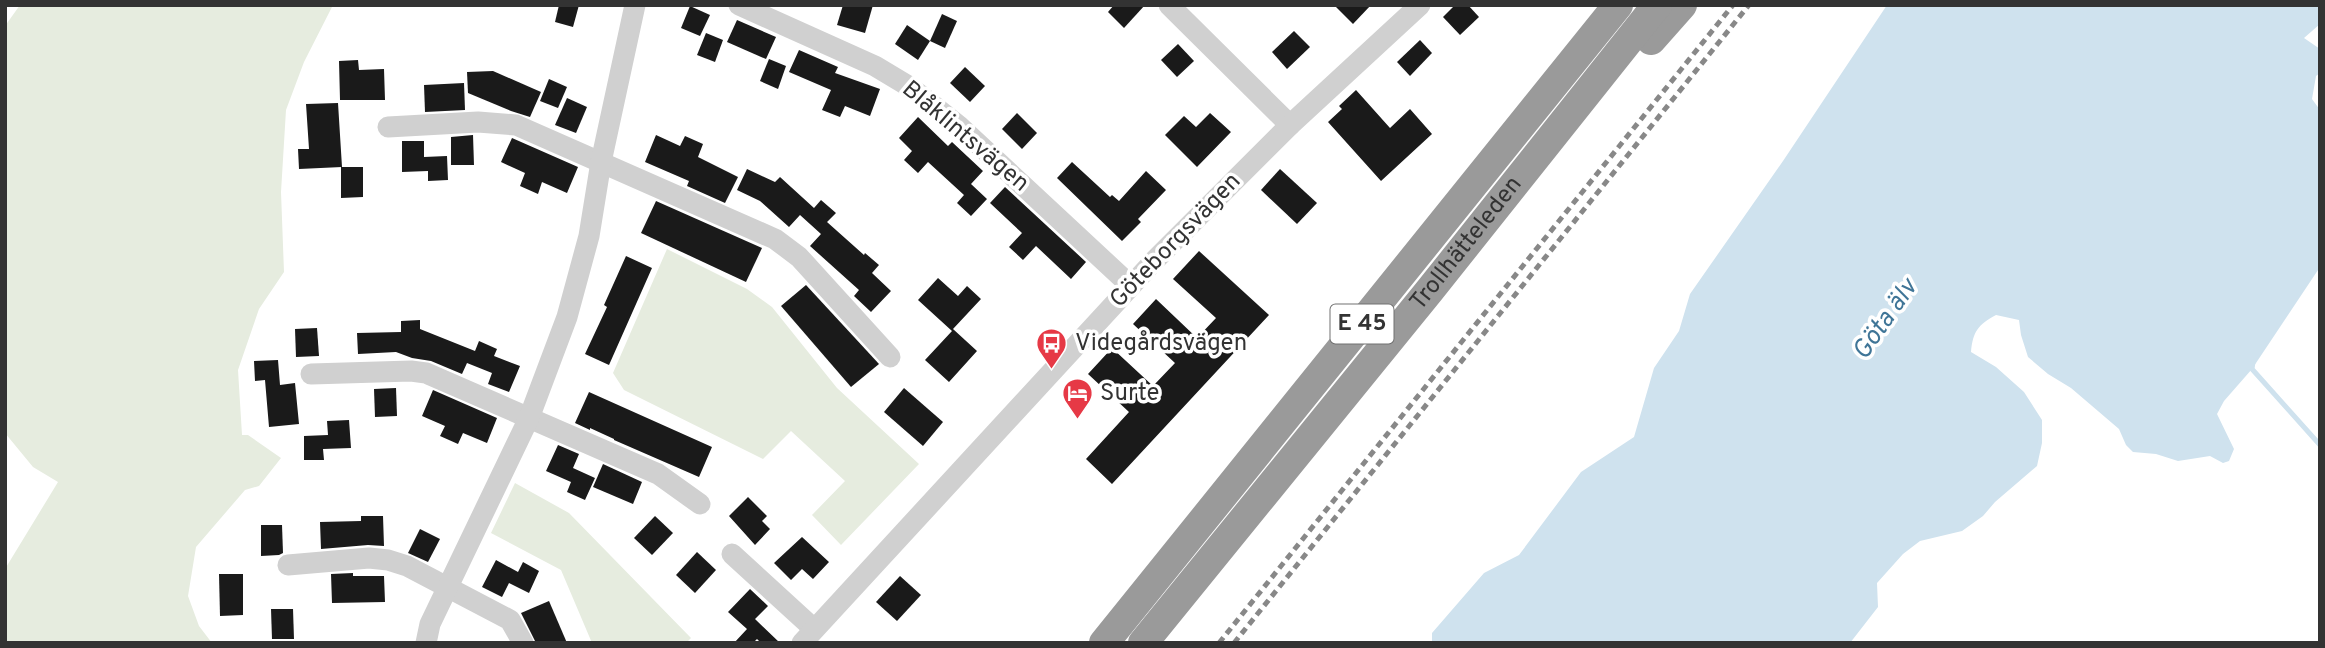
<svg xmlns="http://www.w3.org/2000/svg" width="2325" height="648" viewBox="0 0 2325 648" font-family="Overpass,sans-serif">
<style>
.green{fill:#e6ecdf}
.water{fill:#cfe2ee}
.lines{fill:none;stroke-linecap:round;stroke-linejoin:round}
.stream{stroke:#cfe2ee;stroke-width:5}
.building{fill:#1a1a1a}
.minor{stroke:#d0d0d0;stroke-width:21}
.highway{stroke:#9a9a9a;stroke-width:30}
.rail{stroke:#888;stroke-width:5;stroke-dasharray:7 5;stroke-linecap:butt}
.labels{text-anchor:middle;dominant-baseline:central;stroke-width:7;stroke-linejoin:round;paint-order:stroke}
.shield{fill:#fff;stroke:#707070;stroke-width:2}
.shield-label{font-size:23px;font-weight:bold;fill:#333}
.street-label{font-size:24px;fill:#333;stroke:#fff}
.poi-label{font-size:24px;fill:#333;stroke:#fff;text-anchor:start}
.water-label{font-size:26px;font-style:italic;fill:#3f7597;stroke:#fff}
</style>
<rect width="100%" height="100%" fill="#fff"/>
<g class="green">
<polygon points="20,5 333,5 304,62 286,110 281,192 284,272 259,309 238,370 242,435 248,435 281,458 259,486 245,490 196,547 188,596 199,626 212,643 5,643 5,569 58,482 33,467 5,433 5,26"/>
<polygon points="667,249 747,289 772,307 837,388 919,464 841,545 812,515 845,481 791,431 763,459 624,390 613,373"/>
<polygon points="515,483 569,513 691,638 686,643 592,643 561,570 491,533"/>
</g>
<path class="water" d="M1887,5H2320V24L2304,38L2320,49V73L2316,76L2312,99L2320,110V267L2252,369L2224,401L2217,414L2234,449L2229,461L2223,463L2210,456L2178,461L2156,454L2133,452L2126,445L2119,429L2071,388L2048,374L2028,357L2021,335L2019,320L1996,315C1978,325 1973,331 1971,352L1996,367L2024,392L2042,420V443L2037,466L1995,502L1983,516L1962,531L1920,541L1903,554L1877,583L1878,607L1850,643H1432V633L1484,573L1519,555L1581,472L1634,437L1654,368L1679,331L1690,294L1783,161Z"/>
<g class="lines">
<polyline class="stream" points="2253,362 2252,369 2320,445"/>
</g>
<g class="building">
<polygon points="559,5 579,5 573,27 555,22"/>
<polygon points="843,5 873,5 865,33 837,25"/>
<polygon points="1114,5 1145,5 1124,28 1108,12"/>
<polygon points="1334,5 1371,5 1353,24"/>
<polygon points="1455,5 1468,5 1479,17 1460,35 1443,17"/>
<polygon points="690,6 710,15 700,36 681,28"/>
<polygon points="942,14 957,21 945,48 930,41"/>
<polygon points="737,20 776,37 766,59 727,42"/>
<polygon points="907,25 930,41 918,60 895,44"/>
<polygon points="1294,31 1310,47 1287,69 1272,52"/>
<polygon points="706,33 723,40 715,62 697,55"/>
<polygon points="1420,40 1432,53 1410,76 1397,62"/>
<polygon points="1178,44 1194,61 1177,77 1161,60"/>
<polygon points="799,50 838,67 835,73 880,89 870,116 845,106 840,117 822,110 831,90 789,72"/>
<polygon points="769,59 786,66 778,89 760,81"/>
<polygon points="358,60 359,70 384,69 385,100 340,100 339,61"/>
<polygon points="965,67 985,86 970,102 950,83"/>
<polygon points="493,71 541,92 530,117 511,111 468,93 467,72"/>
<polygon points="549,79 567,87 558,108 540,101"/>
<polygon points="464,83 465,110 425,112 424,85"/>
<polygon points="1356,90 1390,128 1410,109 1432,134 1381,181 1328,122 1342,109 1339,106"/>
<polygon points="567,98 587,107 576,133 555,125"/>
<polygon points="338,103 342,167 299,169 298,149 309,149 306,104"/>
<polygon points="1017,113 1037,133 1022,149 1002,129"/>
<polygon points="1210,113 1231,132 1197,167 1165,135 1184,116 1196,127"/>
<polygon points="918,117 948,146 952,142 983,171 971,184 987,199 971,216 957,203 964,195 928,162 918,173 904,160 912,151 899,138"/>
<polygon points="473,135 474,165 451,165 451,137"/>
<polygon points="656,135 680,146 685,136 703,144 698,157 738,177 725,203 687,186 689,181 645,162"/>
<polygon points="512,138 578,167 567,193 542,182 538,194 520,186 525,173 501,162"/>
<polygon points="402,141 424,141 424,157 447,156 448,180 428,181 428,171 402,172"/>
<polygon points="1072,162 1110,197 1112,195 1119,201 1146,171 1166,190 1138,219 1141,222 1122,241 1057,178"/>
<polygon points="341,167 363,167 363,197 341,198"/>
<polygon points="747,169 775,182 780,177 814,208 821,200 836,213 827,222 864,255 865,253 879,265 872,273 891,291 871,312 854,296 859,290 810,246 821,234 800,215 789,227 760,201 737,190"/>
<polygon points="1280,169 1317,203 1297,224 1261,190"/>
<polygon points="1005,187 1086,262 1071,279 1036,246 1023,260 1009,247 1022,233 990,203"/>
<polygon points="656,201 762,248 746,282 641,233"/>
<polygon points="1199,251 1269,315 1112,484 1086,459 1129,412 1088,374 1112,348 1153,386 1175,363 1133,324 1156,299 1197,338 1216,318 1173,279"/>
<polygon points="626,256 652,268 609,365 585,354 607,307 604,305"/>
<polygon points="938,278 958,296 967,286 981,299 953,329 977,351 949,382 925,360 952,331 918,300"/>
<polygon points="806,285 879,364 851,387 781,306"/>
<polygon points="420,320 420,329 475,351 479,341 497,349 494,356 520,366 509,392 488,384 492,373 467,363 462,374 431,361 412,358 396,352 358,354 357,333 401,332 401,321"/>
<polygon points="317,328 319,356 296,357 295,329"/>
<polygon points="278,360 280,385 295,383 299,424 269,427 265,380 255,381 254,361"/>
<polygon points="396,388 397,416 375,417 374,389"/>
<polygon points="904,388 943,422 923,446 884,412"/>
<polygon points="433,390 497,418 487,443 463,433 458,444 440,436 445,426 422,416"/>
<polygon points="589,392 712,447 699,477 614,440 614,439 590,428 590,430 575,423"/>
<polygon points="349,420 351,448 323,449 324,460 304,460 304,436 328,435 327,421"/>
<polygon points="558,445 579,454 573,468 595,478 585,500 567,492 571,482 546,471"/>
<polygon points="603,464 642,482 633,504 593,487"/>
<polygon points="748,497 767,516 762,521 770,529 755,545 729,516"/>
<polygon points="361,516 383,516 384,546 368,545 321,549 320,522 361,521"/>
<polygon points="655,516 673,533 652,555 634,538"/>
<polygon points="261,525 282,525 283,553 279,555 261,556"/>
<polygon points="420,529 440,539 428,562 408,553"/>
<polygon points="802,537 829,562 813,579 802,569 791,580 774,563"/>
<polygon points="697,552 716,570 695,593 676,575"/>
<polygon points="496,560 518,572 523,562 539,571 529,593 509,583 502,597 482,587"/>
<polygon points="353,573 353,576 384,576 385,602 332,603 331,574"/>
<polygon points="219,574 243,574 243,615 220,616"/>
<polygon points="900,576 921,595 897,621 876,602"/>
<polygon points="750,589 768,606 755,619 780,643 761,643 757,639 753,643 734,643 747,629 728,612"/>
<polygon points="549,601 567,643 536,643 521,613"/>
<polygon points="271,609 293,609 294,639 272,639"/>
</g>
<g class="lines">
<g class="minor">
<polyline points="739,5 875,66 910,87 959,126 1131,286"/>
<polyline points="1169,5 1290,125"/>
<polyline points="388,127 478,122 516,125 775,239 799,257 890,357"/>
<polyline points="311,374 411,371 426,373 658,474 700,504"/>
<polyline points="732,554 814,629"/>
<polyline points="288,565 369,558 388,560 407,566 510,620 523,643"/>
<polyline points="426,643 430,624 529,418 567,317 589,236 601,162 635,5"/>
<polyline points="802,643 1154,261 1290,125 1420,5"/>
</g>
<g class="highway">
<polyline points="1651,40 1682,5"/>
<polyline points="1104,643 1618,5"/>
<path id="s1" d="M1143,643L1430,290L1657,5"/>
</g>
<g class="rail">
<polyline points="1219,643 1733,5"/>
<polyline points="1234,643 1749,5"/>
</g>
</g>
<defs>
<symbol id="bus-pin" viewBox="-11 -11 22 30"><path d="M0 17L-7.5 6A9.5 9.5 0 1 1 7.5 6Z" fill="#e63946" stroke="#fff"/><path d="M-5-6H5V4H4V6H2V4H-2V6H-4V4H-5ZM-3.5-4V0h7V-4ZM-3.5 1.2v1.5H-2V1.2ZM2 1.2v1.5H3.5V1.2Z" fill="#fff"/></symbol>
<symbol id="hotel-pin" viewBox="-11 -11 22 30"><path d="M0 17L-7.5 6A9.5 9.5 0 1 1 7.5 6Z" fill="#e63946" stroke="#fff"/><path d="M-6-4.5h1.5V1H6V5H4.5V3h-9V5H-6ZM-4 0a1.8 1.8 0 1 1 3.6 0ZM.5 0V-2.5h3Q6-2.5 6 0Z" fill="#fff"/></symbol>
</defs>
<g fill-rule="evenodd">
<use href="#bus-pin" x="1034" y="326" width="35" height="47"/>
<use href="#hotel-pin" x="1060" y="376" width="35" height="47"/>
</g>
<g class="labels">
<rect class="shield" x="1330.5" y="304.5" width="63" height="39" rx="5"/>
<g class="shield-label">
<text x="1362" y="324">E 45</text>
</g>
<g class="street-label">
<text transform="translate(965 137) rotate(40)">Blåklintsvägen</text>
<text transform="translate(1176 241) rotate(-46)">Göteborgsvägen</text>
<text stroke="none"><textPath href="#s1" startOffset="514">Trollhätteleden</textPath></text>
</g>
<g class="poi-label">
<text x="1075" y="344">Videgårdsvägen</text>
<text x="1100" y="394">Surte</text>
</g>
<g class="water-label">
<text transform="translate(1886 320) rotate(-55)">Göta älv</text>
</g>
</g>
<rect width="2325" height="648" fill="none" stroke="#333333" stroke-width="14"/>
</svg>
